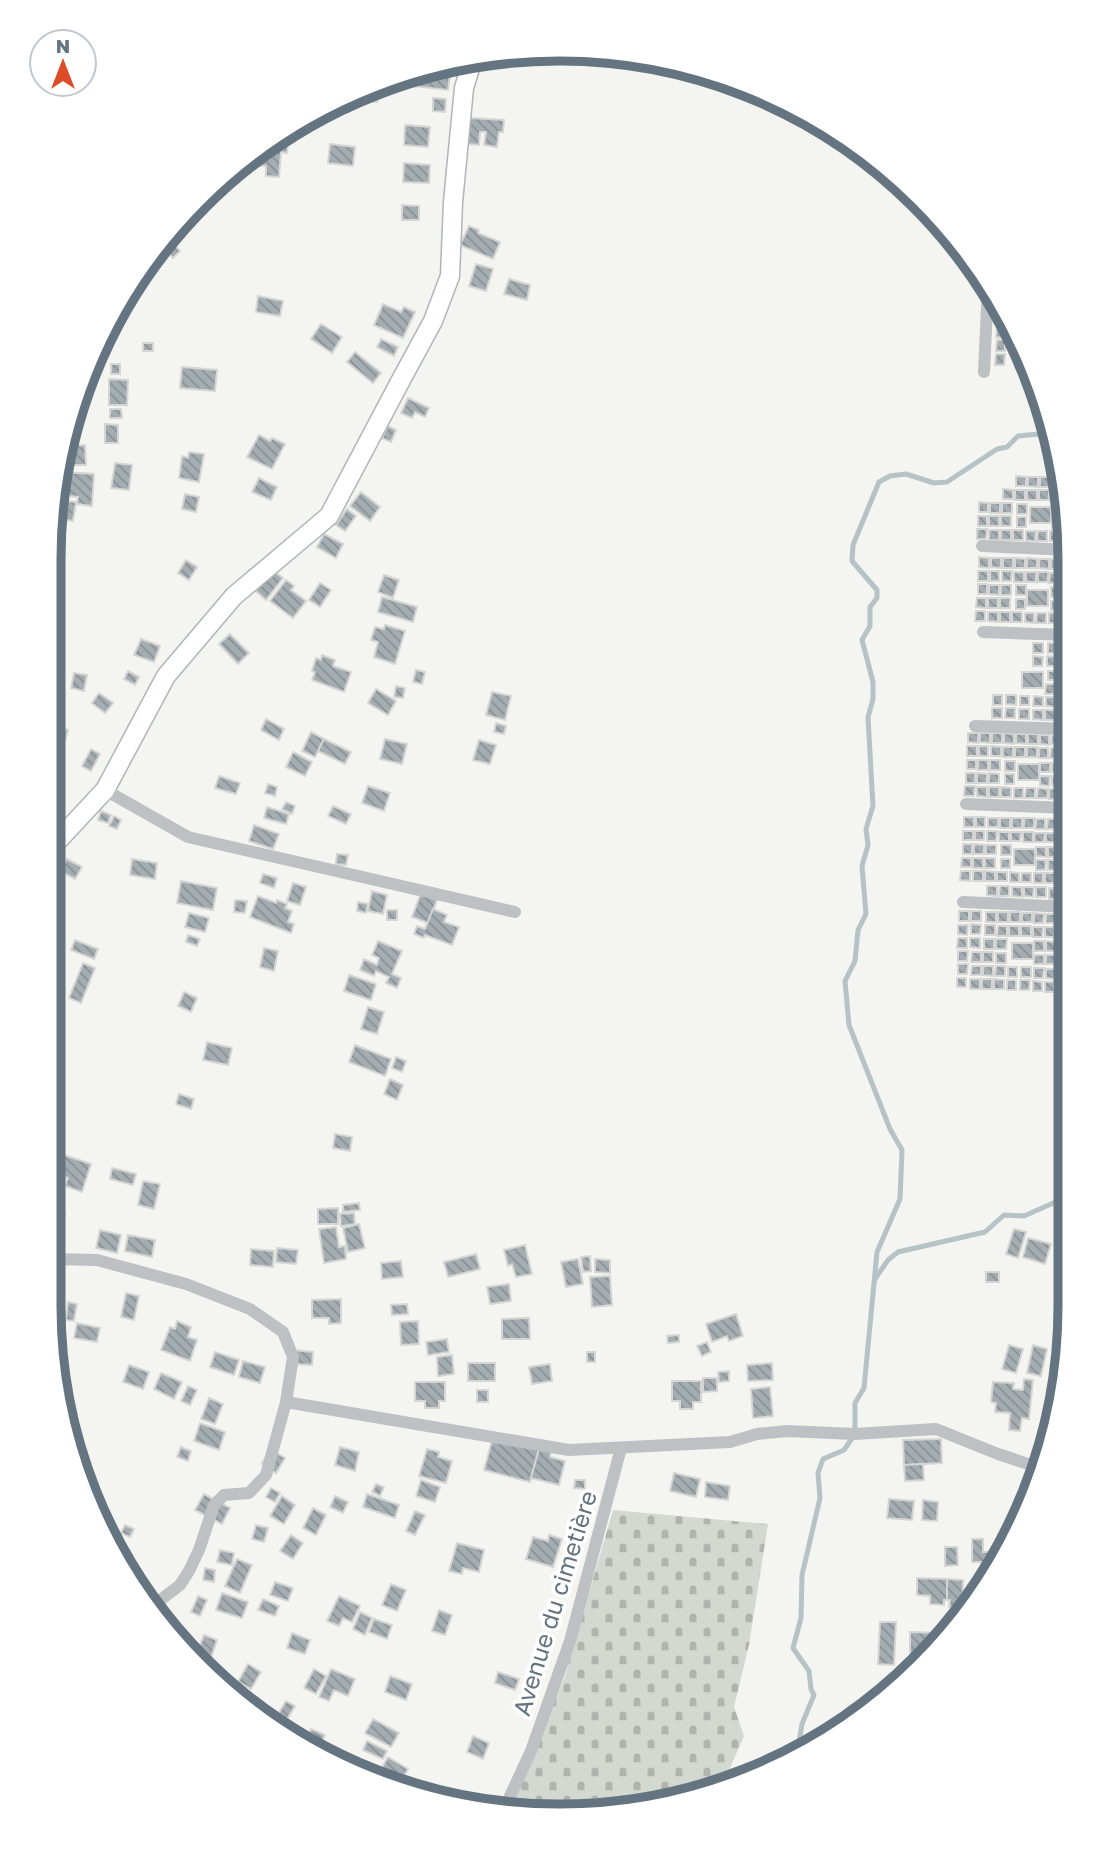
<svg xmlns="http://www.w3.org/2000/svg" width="1119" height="1865" viewBox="0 0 1119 1865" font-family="'Golos Text',sans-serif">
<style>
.cemetery{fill:url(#cemetery-stones)}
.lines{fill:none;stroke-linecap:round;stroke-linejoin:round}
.stream{stroke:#b5c2c6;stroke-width:5}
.building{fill:url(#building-back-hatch);stroke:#d5d5d3;stroke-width:2}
.secondary-casing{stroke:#afb5b9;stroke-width:21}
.street{stroke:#bdc1c4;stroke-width:12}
.secondary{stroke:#fff;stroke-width:18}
.labels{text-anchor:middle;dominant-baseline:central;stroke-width:7;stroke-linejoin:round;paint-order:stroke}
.street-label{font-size:24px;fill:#647581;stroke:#fff}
.rim{fill:none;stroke:#647581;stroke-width:9}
</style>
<defs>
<pattern id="cemetery-stones" width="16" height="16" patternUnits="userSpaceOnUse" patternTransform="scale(1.75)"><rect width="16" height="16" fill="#d3d9d0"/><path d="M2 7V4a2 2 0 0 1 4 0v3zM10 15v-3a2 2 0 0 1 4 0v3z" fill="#afb5ae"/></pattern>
<pattern id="building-back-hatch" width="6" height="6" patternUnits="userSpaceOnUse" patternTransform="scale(1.75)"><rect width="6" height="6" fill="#a4adb2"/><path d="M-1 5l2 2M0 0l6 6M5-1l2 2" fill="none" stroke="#899196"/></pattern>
</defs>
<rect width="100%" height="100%" fill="#f4f4f0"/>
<polygon class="cemetery" points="613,1510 768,1524 749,1645 734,1707 744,1736 721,1789 560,1816 510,1808 565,1676"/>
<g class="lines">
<g class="stream">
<polyline points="875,1279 888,1260 898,1252 985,1232 1004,1215 1024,1216 1069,1196"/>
<polyline points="798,1749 802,1724 814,1695 811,1689 809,1671 793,1648 801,1618 802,1575 820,1498 818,1473 823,1459 844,1450 855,1434 855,1403 864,1388 877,1252 900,1199 902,1150 890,1129 849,1025 845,981 855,961 858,930 866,914 862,866 868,845 866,829 873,806 868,717 873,699 873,682 862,640 870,626 870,607 877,598 877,590 852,561 853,545 879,482 890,476 906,474 934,483 947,482 997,449 1007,447 1018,436 1039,434 1052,440"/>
</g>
</g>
<g class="building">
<polygon points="433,67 451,69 448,90 394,84 395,79"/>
<polygon points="374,85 378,85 377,102 358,101 359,91"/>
<polygon points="433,98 446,99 445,112 433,111"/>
<polygon points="470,118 504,120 503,132 499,132 497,147 484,145 486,132 480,132 479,145 468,144"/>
<polygon points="405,125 430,127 428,147 404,145"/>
<polygon points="275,141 288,143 287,153 281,152 279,177 266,176 266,166 250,165 251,155 263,145 274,146"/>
<polygon points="330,144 355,147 353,166 328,163"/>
<polygon points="404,163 430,165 429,183 403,182"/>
<polygon points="402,205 419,206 419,220 402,220"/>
<polygon points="469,226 479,230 478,233 500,242 493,259 460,245"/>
<polygon points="172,242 180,251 173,258 164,248"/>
<polygon points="476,264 493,269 486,291 469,286"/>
<polygon points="509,279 530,285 527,300 504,294"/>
<polygon points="258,296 283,301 280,316 256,312"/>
<polygon points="383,304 401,312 404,307 415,312 403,338 374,325"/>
<polygon points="997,313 1006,313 1005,324 996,324"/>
<polygon points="321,324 342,337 332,353 311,339"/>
<polygon points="997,326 1006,327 1005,338 996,337"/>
<polygon points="381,339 398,347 394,356 377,347"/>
<polygon points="997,340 1005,340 1005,351 996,351"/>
<polygon points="1010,340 1018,341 1017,352 1009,351"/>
<rect x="143" y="343" width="10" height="8"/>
<polygon points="355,352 381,373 373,383 347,362"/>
<polygon points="996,354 1005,354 1004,365 995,365"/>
<rect x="111" y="364" width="9" height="10"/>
<polygon points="182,367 217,370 215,391 180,388"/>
<polygon points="109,379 128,380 127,405 109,405"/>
<polygon points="408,398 429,408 425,417 415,412 412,418 401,413"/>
<polygon points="110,409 121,409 122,418 110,418"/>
<polygon points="105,424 118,425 118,443 105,443"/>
<polygon points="388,426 396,430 391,442 382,438"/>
<polygon points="259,435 270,441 272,438 285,444 272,469 247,457"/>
<polygon points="85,445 86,465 62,465 66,446"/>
<polygon points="189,452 204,454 199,482 179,478 182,456 188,458"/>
<polygon points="115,463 132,465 129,490 111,488"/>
<polygon points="62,472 94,474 92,506 77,504 78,497 60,495"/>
<polygon points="1016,476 1026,477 1026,486 1016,486"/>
<polygon points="1028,477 1038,477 1038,487 1028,486"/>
<rect x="1040" y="477" width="10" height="10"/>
<polygon points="1052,477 1059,478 1061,487 1052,487"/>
<polygon points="259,478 277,487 271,500 252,492"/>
<polygon points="1003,489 1013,490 1013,499 1003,499"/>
<rect x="1015" y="490" width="10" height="10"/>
<rect x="1027" y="490" width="10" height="10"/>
<rect x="1039" y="490" width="10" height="10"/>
<polygon points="1051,491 1061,491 1060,501 1051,501"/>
<polygon points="361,492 380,507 370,521 350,506"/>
<polygon points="185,494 199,497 196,512 182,509"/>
<polygon points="64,501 76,502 73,521 62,519"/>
<polygon points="979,502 988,503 988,512 979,512"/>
<rect x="990" y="503" width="10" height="10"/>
<rect x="1002" y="503" width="10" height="10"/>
<rect x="1017" y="504" width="10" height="10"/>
<polygon points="1052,505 1062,506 1062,515 1052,515"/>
<rect x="1030" y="507" width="21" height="16"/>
<polygon points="347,509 356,516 345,531 336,525"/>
<rect x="978" y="516" width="9" height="10"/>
<rect x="989" y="516" width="10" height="10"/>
<rect x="1001" y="516" width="10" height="10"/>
<rect x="1017" y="517" width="9" height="10"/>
<polygon points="1052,519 1062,519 1061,529 1052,528"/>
<polygon points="977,529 987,529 986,539 977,539"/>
<rect x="989" y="530" width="10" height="10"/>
<rect x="1001" y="530" width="10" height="10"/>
<rect x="1013" y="530" width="10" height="10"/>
<polygon points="1026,531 1036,531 1035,541 1026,541"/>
<polygon points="1038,531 1047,531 1047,541 1037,541"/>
<polygon points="1050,531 1060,531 1059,541 1050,541"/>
<polygon points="324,534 343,544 336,558 317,547"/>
<polygon points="50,545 58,546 56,569 50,568"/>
<polygon points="979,557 989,558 989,568 979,567"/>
<polygon points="991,558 1001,558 1001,568 991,567"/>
<rect x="1003" y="558" width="10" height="10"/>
<polygon points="1015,558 1025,559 1025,568 1015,568"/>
<polygon points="1027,558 1037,559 1037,568 1027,568"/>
<polygon points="1039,559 1049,559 1049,569 1039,568"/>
<polygon points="1051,559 1060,560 1060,569 1051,569"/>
<polygon points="186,560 197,567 189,580 178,573"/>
<polygon points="272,570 283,578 266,600 256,591"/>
<rect x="978" y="571" width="10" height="10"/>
<rect x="990" y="571" width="9" height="10"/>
<polygon points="1002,571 1012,571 1011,581 1002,581"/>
<rect x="1014" y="572" width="10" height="10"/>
<rect x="1026" y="572" width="10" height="10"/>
<rect x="1038" y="572" width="10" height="10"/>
<polygon points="1050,573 1059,573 1059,583 1049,583"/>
<polygon points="384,575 399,580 393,598 378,592"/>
<polygon points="286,580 294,586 291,590 306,601 293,618 270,601"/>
<polygon points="320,583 331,590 320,607 309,600"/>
<rect x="978" y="584" width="9" height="10"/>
<polygon points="989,585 999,585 999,595 989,594"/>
<rect x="1001" y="585" width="10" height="10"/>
<rect x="1016" y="585" width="10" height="10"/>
<rect x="1051" y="587" width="10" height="10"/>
<rect x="1027" y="590" width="21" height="16"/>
<polygon points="382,597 417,607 413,622 378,612"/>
<polygon points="977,598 986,598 986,608 976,607"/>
<rect x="988" y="598" width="10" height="10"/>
<rect x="1000" y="598" width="10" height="10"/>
<rect x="1016" y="599" width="9" height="10"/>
<polygon points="1051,601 1061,601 1060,610 1051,610"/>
<polygon points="976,611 985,611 985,621 975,621"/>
<polygon points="988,612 998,612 998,622 988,621"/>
<rect x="1000" y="612" width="10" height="10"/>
<rect x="1012" y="612" width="10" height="10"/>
<polygon points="1025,613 1034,613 1034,623 1025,622"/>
<polygon points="1037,613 1046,613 1046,623 1036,623"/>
<rect x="1049" y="613" width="9" height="10"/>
<rect x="1060" y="614" width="9" height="9"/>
<polygon points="385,625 405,631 395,664 374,657 378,642 371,640 375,627 384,629"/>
<polygon points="230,634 249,653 238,664 219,644"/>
<polygon points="141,639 160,646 154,662 134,655"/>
<rect x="1033" y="643" width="10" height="10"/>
<polygon points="1048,643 1058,643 1057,653 1048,653"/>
<rect x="1060" y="643" width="9" height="10"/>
<polygon points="322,655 335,660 333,666 351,672 344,692 312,680 315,672 312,671 316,658 321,660"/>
<polygon points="1033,656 1043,657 1042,666 1033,666"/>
<polygon points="1047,656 1057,657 1056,666 1047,666"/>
<polygon points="1058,656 1068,657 1068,666 1058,666"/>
<polygon points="416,670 425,672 422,684 413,682"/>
<polygon points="128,671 139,677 135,685 124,679"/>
<rect x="1048" y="671" width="10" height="9"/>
<polygon points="1060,671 1069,671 1069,681 1060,680"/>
<rect x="1022" y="672" width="21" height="16"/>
<polygon points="74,673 87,675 84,691 71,688"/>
<polygon points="1046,684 1055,684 1055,694 1045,694"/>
<rect x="1060" y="684" width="9" height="10"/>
<polygon points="396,686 405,688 403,698 394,697"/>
<polygon points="376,689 396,701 388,715 368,703"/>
<polygon points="492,692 511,696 505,720 486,715"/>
<polygon points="99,693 113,703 105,713 92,703"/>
<rect x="993" y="695" width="9" height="10"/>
<polygon points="1006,695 1016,695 1016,705 1006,704"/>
<rect x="1020" y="696" width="9" height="9"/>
<polygon points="1034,696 1043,697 1043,706 1033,706"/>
<polygon points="1046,697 1055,697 1055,707 1046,706"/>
<polygon points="1058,697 1067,697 1067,707 1057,707"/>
<rect x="992" y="708" width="10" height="10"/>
<polygon points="1006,708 1015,708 1015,718 1005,718"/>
<rect x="1019" y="709" width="10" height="10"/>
<polygon points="1033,710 1043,710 1043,720 1033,719"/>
<rect x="1045" y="710" width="10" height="10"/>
<polygon points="1057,710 1067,711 1067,720 1057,720"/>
<polygon points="266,719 284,729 279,740 261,730"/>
<polygon points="496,723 506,726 504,734 494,732"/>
<polygon points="50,725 68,730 64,744 50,740"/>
<polygon points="311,732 324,739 315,757 302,751"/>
<polygon points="968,733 978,733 978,743 968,742"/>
<polygon points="980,733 990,733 990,743 980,742"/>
<rect x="992" y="733" width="10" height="10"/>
<polygon points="1004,733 1014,734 1014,744 1004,743"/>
<polygon points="1016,734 1026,734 1026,744 1016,743"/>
<rect x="1028" y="734" width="10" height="10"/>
<polygon points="1040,735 1049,735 1049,745 1040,744"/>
<polygon points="1052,735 1061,735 1061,745 1051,744"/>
<polygon points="324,739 351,752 345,764 318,751"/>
<polygon points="385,739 407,744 402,764 380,759"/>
<polygon points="479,740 496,745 490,764 473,760"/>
<rect x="967" y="746" width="10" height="10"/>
<rect x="979" y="746" width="9" height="10"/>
<polygon points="991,746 1001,747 1001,756 991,756"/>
<rect x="1003" y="747" width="10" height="10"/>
<rect x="1015" y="747" width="10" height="10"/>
<rect x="1027" y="747" width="10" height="10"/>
<rect x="1039" y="748" width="9" height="10"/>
<polygon points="1051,748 1060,748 1060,758 1050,758"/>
<polygon points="91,749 100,754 91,771 82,766"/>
<polygon points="50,752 61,754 59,766 50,764"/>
<polygon points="293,752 312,762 305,776 286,767"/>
<rect x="967" y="760" width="9" height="9"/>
<rect x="978" y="760" width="10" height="10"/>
<rect x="990" y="760" width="10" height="10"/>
<rect x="1005" y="761" width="10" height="10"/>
<rect x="1040" y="763" width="10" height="9"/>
<polygon points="1052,763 1062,763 1061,773 1052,772"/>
<rect x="1018" y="764" width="21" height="16"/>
<rect x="966" y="773" width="9" height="10"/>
<polygon points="977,773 987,774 987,783 977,783"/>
<polygon points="989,773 999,774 999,783 989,783"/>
<rect x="1005" y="774" width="9" height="10"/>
<polygon points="219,776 240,783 236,794 215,788"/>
<polygon points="1040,776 1050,776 1049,786 1040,785"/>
<polygon points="1052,776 1061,776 1061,786 1052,785"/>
<polygon points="268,784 277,787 275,796 265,793"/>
<polygon points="368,786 390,793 384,811 362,803"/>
<polygon points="965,786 975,786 974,796 964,796"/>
<polygon points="977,787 987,787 987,797 977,796"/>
<rect x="989" y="787" width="10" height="10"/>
<polygon points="1001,787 1011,788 1011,797 1001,797"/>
<rect x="1014" y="788" width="9" height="10"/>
<polygon points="1026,788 1035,788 1035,798 1025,798"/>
<polygon points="1038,788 1048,789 1047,798 1037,798"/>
<rect x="1049" y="789" width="10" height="10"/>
<polygon points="286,802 295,806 292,814 282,809"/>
<polygon points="333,806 351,814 346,824 328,816"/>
<polygon points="267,807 289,814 286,824 264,818"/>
<polygon points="101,811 111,815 108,823 98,820"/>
<polygon points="114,816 121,820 117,829 109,826"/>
<rect x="964" y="817" width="10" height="10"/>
<rect x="976" y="817" width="9" height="10"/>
<rect x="988" y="818" width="10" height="9"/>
<rect x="1000" y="818" width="10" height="10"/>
<rect x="1012" y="818" width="10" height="10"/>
<rect x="1024" y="818" width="10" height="10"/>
<rect x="1036" y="819" width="9" height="10"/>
<polygon points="1048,819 1057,819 1057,829 1047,829"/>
<rect x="1060" y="820" width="9" height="9"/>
<polygon points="254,825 279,834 273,849 249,841"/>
<rect x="963" y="831" width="10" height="9"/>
<rect x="975" y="831" width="9" height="9"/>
<polygon points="987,831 997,831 996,841 987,841"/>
<rect x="999" y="832" width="10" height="9"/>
<polygon points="1011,832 1021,832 1020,841 1011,841"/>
<rect x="1023" y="832" width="10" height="10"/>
<polygon points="1035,833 1045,833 1044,842 1034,842"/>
<rect x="1046" y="833" width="10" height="9"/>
<rect x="1058" y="833" width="10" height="10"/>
<rect x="963" y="844" width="9" height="10"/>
<polygon points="974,844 984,845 984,854 974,854"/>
<rect x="986" y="845" width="10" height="9"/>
<rect x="1001" y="845" width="10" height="10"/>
<polygon points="1036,847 1046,847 1046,857 1036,856"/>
<rect x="1048" y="847" width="10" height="10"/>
<polygon points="1060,847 1069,848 1069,857 1060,857"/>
<rect x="1014" y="849" width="21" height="16"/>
<polygon points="337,854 348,855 346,865 336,864"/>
<polygon points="962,858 971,858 971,867 961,867"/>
<rect x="973" y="858" width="10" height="10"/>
<rect x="985" y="858" width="10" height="10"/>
<polygon points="67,859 82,867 75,879 60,871"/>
<polygon points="132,859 157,863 155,879 130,875"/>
<rect x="1001" y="859" width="9" height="9"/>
<polygon points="1036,860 1046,860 1045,870 1036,870"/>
<rect x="1048" y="860" width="9" height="10"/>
<rect x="1060" y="861" width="9" height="9"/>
<polygon points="961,871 970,871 970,881 960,880"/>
<rect x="973" y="871" width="10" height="10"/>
<polygon points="985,871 995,872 995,881 985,881"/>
<rect x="997" y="872" width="10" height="9"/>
<polygon points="1010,872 1019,873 1019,882 1010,882"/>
<polygon points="1022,873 1031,873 1031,882 1021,882"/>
<rect x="1034" y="873" width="9" height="10"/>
<rect x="1045" y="873" width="10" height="10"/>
<polygon points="263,874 277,878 274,888 260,883"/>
<rect x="1058" y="874" width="10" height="10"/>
<polygon points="181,881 217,888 213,910 177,903"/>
<polygon points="293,883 306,887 300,905 287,901"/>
<polygon points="50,885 59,890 53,900 50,898"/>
<polygon points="987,886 997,886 997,896 987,895"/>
<polygon points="1000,886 1009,886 1009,896 999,896"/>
<polygon points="1012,887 1022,887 1022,897 1012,896"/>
<polygon points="1024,887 1034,887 1033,897 1024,896"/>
<rect x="1036" y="887" width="10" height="10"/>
<polygon points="1049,888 1069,889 1069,899 1049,899"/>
<polygon points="372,891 387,895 383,914 368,911"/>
<polygon points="421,893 437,900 428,923 412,917"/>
<polygon points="258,896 276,903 277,900 287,904 285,908 292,911 288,922 294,924 291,933 250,917"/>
<polygon points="235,900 247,901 245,913 234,912"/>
<polygon points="358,902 368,904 366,913 357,911"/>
<polygon points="433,909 447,915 444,922 459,927 452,945 425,935 424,938 414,934 417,926 425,929"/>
<rect x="387" y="910" width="10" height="10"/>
<rect x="959" y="911" width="10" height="10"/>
<rect x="971" y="911" width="10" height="10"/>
<rect x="986" y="912" width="10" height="10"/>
<rect x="998" y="912" width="10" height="10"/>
<rect x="1010" y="912" width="10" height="10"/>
<polygon points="189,913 209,918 205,932 185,927"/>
<rect x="1022" y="913" width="10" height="9"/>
<polygon points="1034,913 1044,914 1043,923 1034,923"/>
<rect x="1046" y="914" width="9" height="9"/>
<rect x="1058" y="914" width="9" height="10"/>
<polygon points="971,924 981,925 980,934 971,934"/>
<polygon points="958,925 968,925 967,935 958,934"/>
<rect x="985" y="925" width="10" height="10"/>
<polygon points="998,926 1007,926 1007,936 997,936"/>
<rect x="1009" y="926" width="10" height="10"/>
<rect x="1021" y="926" width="10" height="10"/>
<polygon points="1033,927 1043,927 1042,937 1033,937"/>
<rect x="1045" y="927" width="9" height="10"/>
<rect x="1057" y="927" width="9" height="10"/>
<polygon points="188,935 200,939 197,946 186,942"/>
<polygon points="958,938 967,938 967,948 957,948"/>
<polygon points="970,938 980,938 980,948 970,947"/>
<rect x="984" y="939" width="10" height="10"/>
<polygon points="996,939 1007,939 1006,949 996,949"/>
<polygon points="75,940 98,949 94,959 71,950"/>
<polygon points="378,941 402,951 392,974 401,978 397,988 386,983 389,977 376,971 374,976 360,970 364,959 377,965 379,958 372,955"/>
<rect x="1034" y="941" width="10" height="10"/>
<polygon points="1046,941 1056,942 1056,951 1046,951"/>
<polygon points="1058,942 1068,942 1068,952 1058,951"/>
<rect x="1012" y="943" width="21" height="16"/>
<polygon points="264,948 278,951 274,971 260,967"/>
<polygon points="958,951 968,951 967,961 958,961"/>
<polygon points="972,952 981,952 981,962 971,962"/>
<rect x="983" y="952" width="10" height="10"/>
<rect x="996" y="953" width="10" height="10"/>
<rect x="1034" y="955" width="10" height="9"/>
<rect x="1046" y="955" width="9" height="9"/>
<rect x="1058" y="955" width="9" height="10"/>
<polygon points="83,963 95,968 81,1003 69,998"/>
<polygon points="958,964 968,964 967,974 958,974"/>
<polygon points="972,966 981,966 981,975 971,975"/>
<polygon points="983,966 993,966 993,976 983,975"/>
<polygon points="996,966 1005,966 1005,976 995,976"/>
<rect x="1008" y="967" width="9" height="10"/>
<rect x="1021" y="967" width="10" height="10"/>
<polygon points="1034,968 1044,968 1043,978 1034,978"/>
<polygon points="1046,969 1055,969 1055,979 1046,978"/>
<rect x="1058" y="969" width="9" height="10"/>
<polygon points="349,975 376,984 371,1000 344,991"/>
<rect x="957" y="978" width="9" height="9"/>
<rect x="970" y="979" width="10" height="10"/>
<rect x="982" y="979" width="10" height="10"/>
<polygon points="994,979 1004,980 1004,989 994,989"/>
<rect x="1007" y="980" width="9" height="10"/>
<polygon points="1020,980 1030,980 1029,990 1020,990"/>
<polygon points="1033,981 1042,982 1042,991 1033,991"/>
<rect x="1045" y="982" width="9" height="10"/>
<polygon points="1057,982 1066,983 1066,992 1057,992"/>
<polygon points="184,992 197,998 191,1012 178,1006"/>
<polygon points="368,1007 384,1012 377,1034 361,1029"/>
<polygon points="207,1042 232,1048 228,1065 203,1060"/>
<polygon points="355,1045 391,1059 385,1076 349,1062"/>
<polygon points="49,1055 58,1060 49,1075"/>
<polygon points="396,1057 406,1061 402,1072 392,1068"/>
<polygon points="390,1079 403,1085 397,1100 384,1094"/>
<polygon points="179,1094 194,1099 191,1109 176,1104"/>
<polygon points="335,1134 352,1137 350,1151 333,1148"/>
<polygon points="58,1153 91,1164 82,1192 65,1186 68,1178 52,1173"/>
<polygon points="112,1168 136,1174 133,1185 110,1179"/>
<polygon points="143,1181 160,1184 154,1209 138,1205"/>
<polygon points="359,1203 360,1210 343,1212 343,1205"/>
<polygon points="338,1208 338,1224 318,1224 318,1209"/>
<polygon points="49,1210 65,1213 62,1232 49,1230"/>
<polygon points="354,1213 355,1224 341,1226 340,1214"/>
<polygon points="359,1224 365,1248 348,1252 343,1228"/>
<polygon points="336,1227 339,1247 345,1246 346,1259 324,1263 319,1229"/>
<polygon points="1014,1229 1026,1232 1018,1258 1006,1254"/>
<polygon points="100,1230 121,1235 117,1253 96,1248"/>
<polygon points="128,1235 155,1240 152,1257 125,1251"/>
<polygon points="1028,1238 1051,1244 1045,1264 1023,1257"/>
<polygon points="525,1245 532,1274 516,1277 512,1264 508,1266 504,1250"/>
<polygon points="277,1248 298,1250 296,1264 276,1262"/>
<polygon points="251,1249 274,1251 273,1267 250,1265"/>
<polygon points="476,1254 480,1269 448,1277 444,1262"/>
<polygon points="590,1256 591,1271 583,1272 581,1257"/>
<polygon points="578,1259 583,1284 566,1287 561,1262"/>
<polygon points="595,1259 610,1260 610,1273 595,1272"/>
<polygon points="401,1261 403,1277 382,1279 381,1263"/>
<rect x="986" y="1272" width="13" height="10"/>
<polygon points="610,1276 612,1305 592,1307 590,1277"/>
<polygon points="509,1284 511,1301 490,1304 487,1287"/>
<polygon points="126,1293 139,1296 134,1320 121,1317"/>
<polygon points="341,1299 341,1323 329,1324 329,1318 312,1318 312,1300"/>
<polygon points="68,1302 77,1304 74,1321 66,1320"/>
<polygon points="407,1304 408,1314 392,1315 391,1305"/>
<polygon points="736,1314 743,1336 729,1341 727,1336 712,1342 706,1324"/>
<polygon points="529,1318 530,1339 502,1339 502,1319"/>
<polygon points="51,1320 64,1323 62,1335 54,1334"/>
<polygon points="177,1321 191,1327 188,1337 197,1340 190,1361 161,1350 170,1327 175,1329"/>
<polygon points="418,1321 419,1344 401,1345 400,1322"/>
<polygon points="77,1323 100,1328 97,1342 74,1338"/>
<polygon points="679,1335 679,1342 668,1343 667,1336"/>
<polygon points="447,1339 449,1352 428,1355 426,1342"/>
<polygon points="707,1342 711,1352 702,1356 697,1346"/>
<polygon points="1009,1345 1023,1349 1016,1373 1002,1369"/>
<polygon points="1033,1345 1047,1349 1041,1376 1027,1373"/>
<polygon points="292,1350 313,1352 312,1365 291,1364"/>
<polygon points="215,1352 239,1360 234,1375 210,1367"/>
<rect x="587" y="1352" width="8" height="10"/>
<polygon points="452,1355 454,1374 438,1376 437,1357"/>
<polygon points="243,1361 265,1367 260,1383 239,1377"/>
<rect x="468" y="1363" width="27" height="18"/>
<polygon points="772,1363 773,1380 748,1381 747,1365"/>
<polygon points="550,1364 552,1381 532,1384 529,1367"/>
<polygon points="129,1365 149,1372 143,1389 123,1382"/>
<polygon points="729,1371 729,1381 719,1382 718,1372"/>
<polygon points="161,1373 182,1382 174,1399 154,1389"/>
<polygon points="703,1378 717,1378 717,1391 703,1392"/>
<polygon points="1024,1379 1033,1380 1029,1419 1022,1418 1020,1431 1009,1430 1010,1413 995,1412 996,1403 991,1402 993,1382 1014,1383 1013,1389 1023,1390"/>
<polygon points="672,1381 701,1381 701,1402 693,1402 693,1409 680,1409 680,1401 672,1401"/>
<polygon points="415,1382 445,1382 445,1401 439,1401 439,1408 425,1408 425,1401 415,1401"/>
<polygon points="188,1386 197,1390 190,1405 181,1401"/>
<polygon points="770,1387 773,1416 753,1418 751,1389"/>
<rect x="477" y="1390" width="11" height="12"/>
<polygon points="209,1398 223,1404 215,1424 201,1419"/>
<polygon points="200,1423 225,1432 219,1450 194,1441"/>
<polygon points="493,1437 539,1449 530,1482 484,1470"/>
<polygon points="941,1439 942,1463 904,1465 903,1440"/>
<polygon points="181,1447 191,1451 188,1461 177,1457"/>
<polygon points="340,1447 359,1452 355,1471 335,1465"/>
<polygon points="270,1449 285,1458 276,1473 262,1464"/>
<polygon points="427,1449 439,1452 438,1457 452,1461 446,1483 419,1476"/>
<polygon points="539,1449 551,1452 550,1457 565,1461 559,1485 531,1478"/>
<polygon points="923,1464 924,1480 905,1481 904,1465"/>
<polygon points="674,1473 700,1479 696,1497 670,1491"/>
<polygon points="421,1480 440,1487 435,1502 416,1496"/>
<polygon points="575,1480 585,1480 585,1489 574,1488"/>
<polygon points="706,1482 730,1486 728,1500 705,1497"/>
<polygon points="376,1484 384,1487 380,1496 372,1492"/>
<polygon points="271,1488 280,1493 275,1502 266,1497"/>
<polygon points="204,1494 230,1508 222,1524 195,1510"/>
<polygon points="367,1494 399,1505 395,1518 363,1507"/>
<polygon points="282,1496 295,1505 284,1524 270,1516"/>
<polygon points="335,1496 348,1502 343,1513 330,1507"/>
<polygon points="889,1499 914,1501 912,1520 887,1518"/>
<polygon points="923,1500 938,1502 937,1521 922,1520"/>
<polygon points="313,1508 326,1515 316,1535 303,1528"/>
<polygon points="415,1511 425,1515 415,1535 406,1531"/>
<polygon points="125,1525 134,1529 130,1537 121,1533"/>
<polygon points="256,1525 268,1528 264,1542 252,1539"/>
<polygon points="291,1535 303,1543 293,1559 280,1551"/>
<polygon points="549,1535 562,1539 553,1567 526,1559 533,1537 548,1541"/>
<polygon points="972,1539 983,1539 983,1552 1002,1552 993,1570 981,1570 981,1562 972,1562"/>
<polygon points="457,1543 484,1550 479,1572 463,1568 462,1574 449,1571"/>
<polygon points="945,1547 957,1547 958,1565 945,1566"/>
<polygon points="220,1550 234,1553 232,1565 217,1562"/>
<polygon points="237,1559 252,1565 240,1593 225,1586"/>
<polygon points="205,1568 215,1570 214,1582 203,1580"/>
<polygon points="977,1575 991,1575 984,1589 977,1597"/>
<polygon points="917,1578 947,1579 947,1600 944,1600 944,1605 930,1604 930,1596 917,1595"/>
<polygon points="947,1579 963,1580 962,1607 949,1607 950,1600 947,1600"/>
<polygon points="275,1582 293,1588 288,1601 270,1595"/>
<polygon points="391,1584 406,1590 397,1611 382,1605"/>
<polygon points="222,1593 248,1602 242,1618 216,1610"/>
<polygon points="198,1596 207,1600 200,1616 191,1612"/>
<polygon points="339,1596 360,1606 352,1622 343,1618 339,1626 327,1621"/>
<polygon points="263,1599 279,1606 275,1616 258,1610"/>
<polygon points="439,1610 452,1615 445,1635 432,1631"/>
<polygon points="360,1612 372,1618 365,1635 353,1629"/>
<polygon points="374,1619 392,1625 387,1639 369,1632"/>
<polygon points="880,1622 896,1622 894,1665 878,1664"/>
<polygon points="910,1632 940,1633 940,1636 923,1655 910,1655"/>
<polygon points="292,1633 310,1640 305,1654 287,1648"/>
<polygon points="204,1635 217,1640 211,1658 197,1653"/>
<polygon points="248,1664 261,1672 251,1689 238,1682"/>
<polygon points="314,1669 326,1676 316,1694 304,1688"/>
<polygon points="331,1669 355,1679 348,1696 334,1690 329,1701 319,1697"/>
<polygon points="498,1672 519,1679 515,1690 495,1683"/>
<polygon points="390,1676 412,1684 406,1700 385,1692"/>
<polygon points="286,1701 295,1706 281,1729 272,1724"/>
<polygon points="373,1719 399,1733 391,1747 365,1733"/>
<polygon points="311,1729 325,1735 317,1750 304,1744"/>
<polygon points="473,1736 489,1743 483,1759 467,1752"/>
<polygon points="367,1741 387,1751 383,1759 363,1750"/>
<polygon points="388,1757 408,1769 400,1783 380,1771"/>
</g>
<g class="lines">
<defs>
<polyline id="secondary" points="50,849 105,790 166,676 234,596 329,516 401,380 433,321 450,276 453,202 464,88 473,58"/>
</defs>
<use href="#secondary" class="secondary-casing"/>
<g class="street">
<polyline points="984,372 988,286"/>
<polyline points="982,546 1069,550"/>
<polyline points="983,632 1069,635"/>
<polyline points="975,726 1069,729"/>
<polyline points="105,790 188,837 515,912"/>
<polyline points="966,804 1069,808"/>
<polyline points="963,902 1069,907"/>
<polyline points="49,1259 97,1260 186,1284 250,1309 283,1332 293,1357 286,1402 266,1475 249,1493 224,1495 214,1505 199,1550 189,1571 180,1585 150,1608"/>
<polyline points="286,1402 569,1450 730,1442 757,1434 787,1431 855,1434 936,1429 998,1454 1043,1469"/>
<polyline points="505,1807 531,1751 570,1641 621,1448"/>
</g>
<use href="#secondary" class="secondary"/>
</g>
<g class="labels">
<g class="street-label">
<text transform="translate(554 1603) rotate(-73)">Avenue du cimetière</text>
</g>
</g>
<path d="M0 0H1119V1865H0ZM559 61H560A498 498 0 0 1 1058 559V1306A498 498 0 0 1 560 1804H559A498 498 0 0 1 61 1306V559A498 498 0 0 1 559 61Z" fill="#fff" fill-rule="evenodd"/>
<path class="rim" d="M559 61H560A498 498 0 0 1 1058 559V1306A498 498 0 0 1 560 1804H559A498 498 0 0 1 61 1306V559A498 498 0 0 1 559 61Z"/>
<g transform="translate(63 63)"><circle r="33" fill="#ffffff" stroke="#c1c8cd" stroke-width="2"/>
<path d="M0-5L12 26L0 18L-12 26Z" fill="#dd4b28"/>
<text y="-10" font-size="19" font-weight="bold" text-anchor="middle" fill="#647581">N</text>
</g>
</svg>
